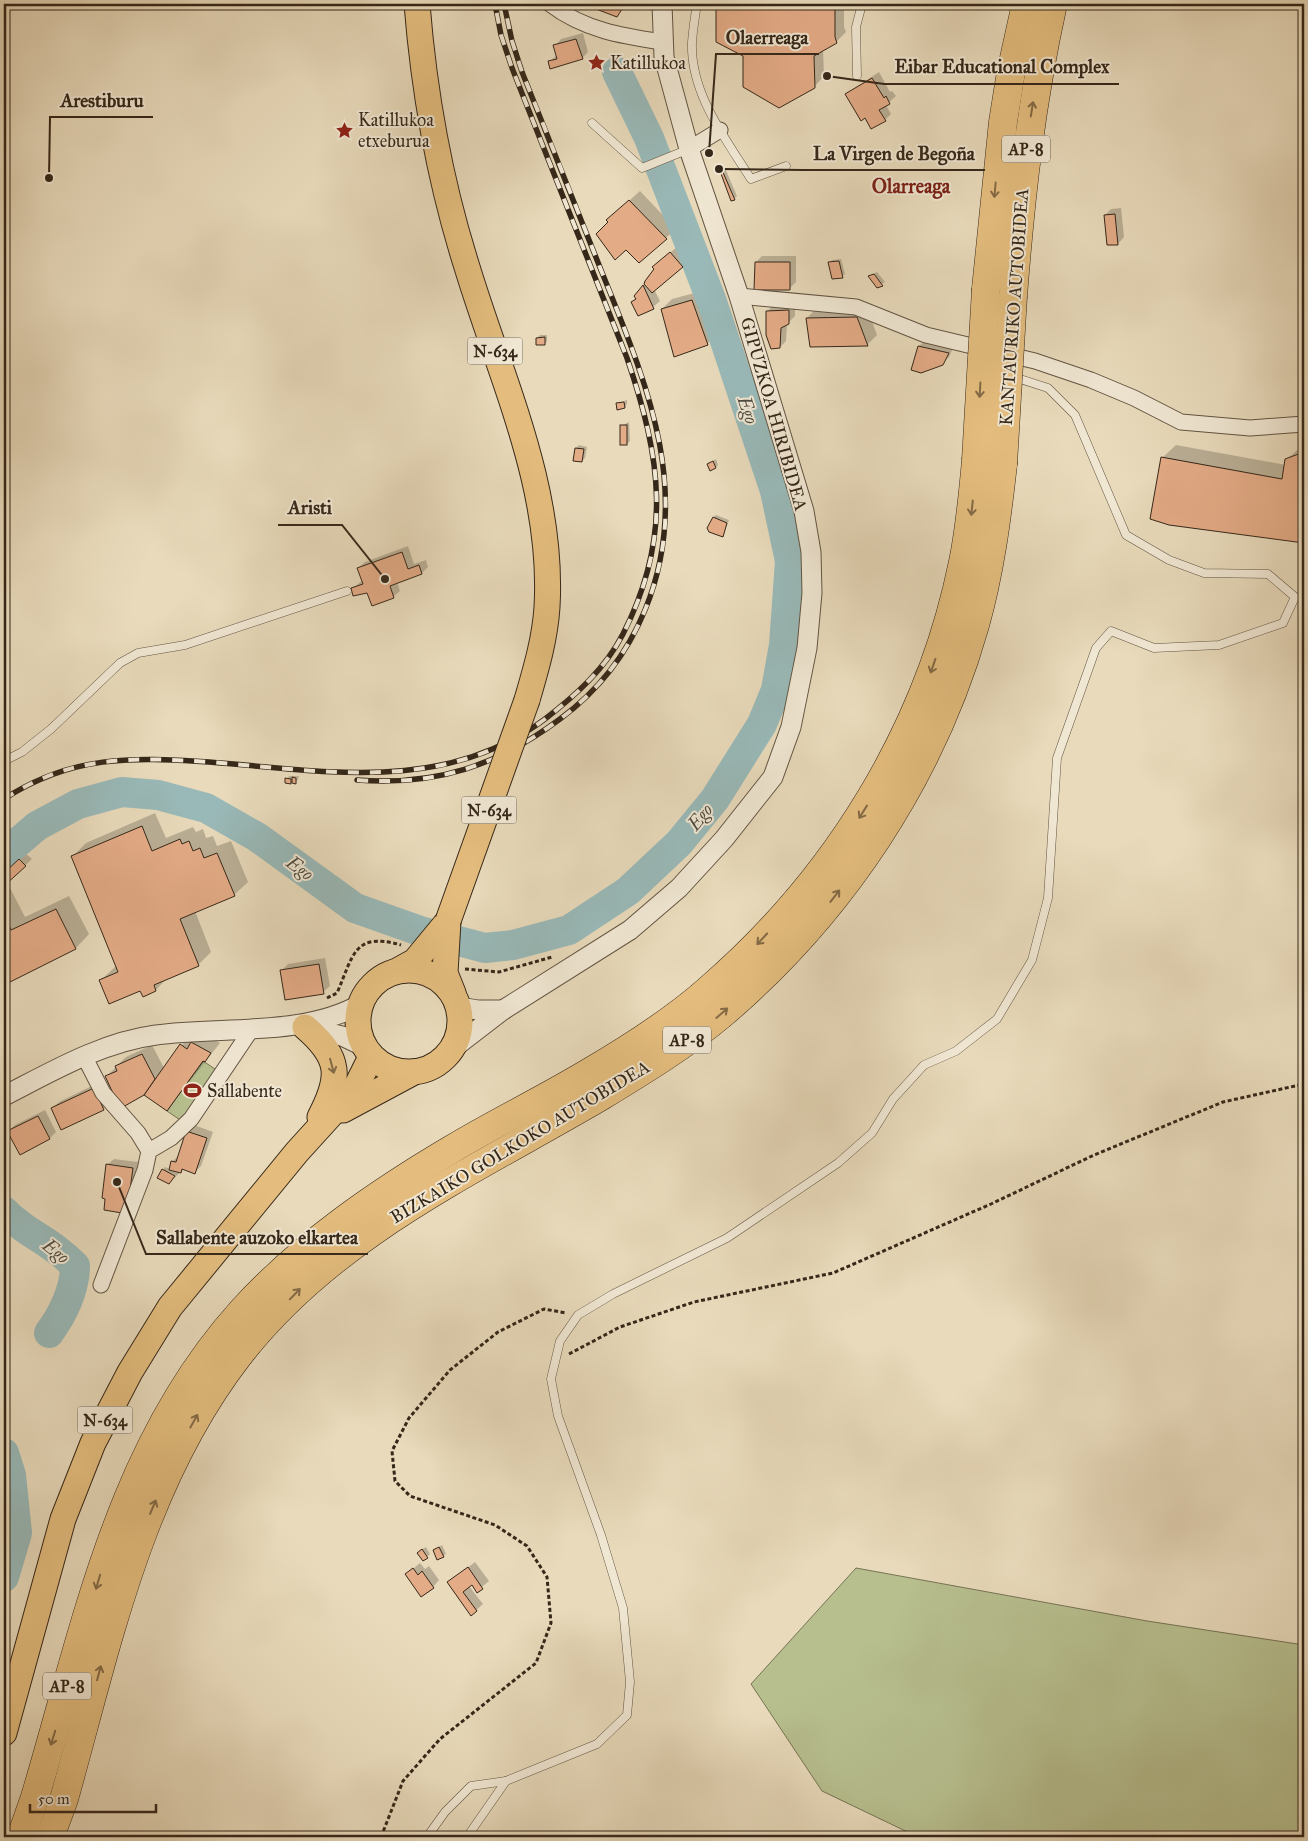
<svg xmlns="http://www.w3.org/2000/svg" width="1308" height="1841" viewBox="0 0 1308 1841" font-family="'IM FELL Great Primer',serif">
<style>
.green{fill:#b7bf8f;stroke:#767354}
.shadow{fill:#0003}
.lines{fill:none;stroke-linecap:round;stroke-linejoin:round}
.river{stroke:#99b9b8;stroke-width:30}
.building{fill:#e3ab86;stroke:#352719}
.service-casing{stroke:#625442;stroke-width:9}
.minor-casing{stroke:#625442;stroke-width:17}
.tertiary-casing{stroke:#625442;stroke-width:21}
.trunk-casing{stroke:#352719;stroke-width:27}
.motorway-casing{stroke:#352719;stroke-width:29}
.path{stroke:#352719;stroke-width:3;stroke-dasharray:4 2.5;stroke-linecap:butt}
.service{stroke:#f0e7d3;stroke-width:8}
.minor{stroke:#f0e7d3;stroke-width:15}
.tertiary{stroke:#f0e7d3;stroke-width:19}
.trunk{stroke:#e4bd7e;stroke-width:25}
.motorway{stroke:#e4bd7e;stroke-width:28}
.rail-casing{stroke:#352719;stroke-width:5.5}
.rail{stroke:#f0e7d3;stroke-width:4;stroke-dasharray:11;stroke-linecap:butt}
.trunk-bridge-casing{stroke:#352719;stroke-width:27;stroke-linecap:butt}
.motorway-bridge-casing{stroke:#352719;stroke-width:29;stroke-linecap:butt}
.trunk-bridge{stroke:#e4bd7e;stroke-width:25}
.motorway-bridge{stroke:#e4bd7e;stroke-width:28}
.oneway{stroke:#846a46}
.labels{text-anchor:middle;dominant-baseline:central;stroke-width:4;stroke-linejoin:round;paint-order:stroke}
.shield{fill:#f0e7d3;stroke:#6d6151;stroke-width:1}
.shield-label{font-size:16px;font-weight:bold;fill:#352719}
.poi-label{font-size:18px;fill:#352719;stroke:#f0e7d3;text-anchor:start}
.street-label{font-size:18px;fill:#352719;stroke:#f0e7d3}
.water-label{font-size:19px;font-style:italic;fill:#4e4c41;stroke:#f0e7d3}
.quarter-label{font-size:20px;font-weight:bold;fill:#7a1f14;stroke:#f0e7d3}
.leader{fill:none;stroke:#352719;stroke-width:2}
.callout-dot{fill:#352719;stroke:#f0e7d3;stroke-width:2}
.callout-label{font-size:19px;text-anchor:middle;font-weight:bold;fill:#352719;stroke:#f0e7d3;stroke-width:4;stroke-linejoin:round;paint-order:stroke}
</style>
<rect width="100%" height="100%" fill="#e8dabb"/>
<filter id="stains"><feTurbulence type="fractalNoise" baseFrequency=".004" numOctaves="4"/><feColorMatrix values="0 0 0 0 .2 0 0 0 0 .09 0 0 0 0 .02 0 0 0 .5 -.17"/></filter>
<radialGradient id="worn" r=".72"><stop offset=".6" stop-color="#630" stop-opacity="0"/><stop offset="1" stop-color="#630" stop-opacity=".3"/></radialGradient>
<g class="green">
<polygon points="203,1061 218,1071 183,1122 167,1111"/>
<polygon points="856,1568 1147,1621 1304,1645 1304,1837 918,1837 822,1791 751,1684"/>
</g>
<g class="shadow">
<polygon points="589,4 628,4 617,15"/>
<polygon points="717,4 844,4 844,27 846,32 836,42 823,49 824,76 814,87 744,56 717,41"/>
<polygon points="583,33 588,52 582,58 549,62 557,55 555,46 561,39"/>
<polygon points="879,72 890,92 892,91 896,96 886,105 891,114 885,120 866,117 846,94"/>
<polygon points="725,168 737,196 734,199 721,171"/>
<polygon points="640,191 676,229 639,262 608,220"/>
<polygon points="1121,208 1124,237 1118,244 1105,215 1111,209"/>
<polygon points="677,247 688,260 654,289 660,301 653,307 639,314 636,296 660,261"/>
<polygon points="762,256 796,256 796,282 790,288 756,262"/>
<polygon points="841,259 845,274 842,276 829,263 832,260"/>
<polygon points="877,272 885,282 877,287 869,276"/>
<polygon points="702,291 717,334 707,344 662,309 672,299"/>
<polygon points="795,304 795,316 787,324 786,341 780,347 767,312 773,305"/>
<polygon points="817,308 867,308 877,335 868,344 811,346 807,318"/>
<polygon points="540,335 547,335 547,341 545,344 537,338"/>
<polygon points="926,340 954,346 949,357 942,364 919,346"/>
<polygon points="627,400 627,404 625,407 618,403"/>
<polygon points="629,422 630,441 627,444 621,426"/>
<polygon points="1304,444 1304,542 1170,524 1162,458 1176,445 1286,465 1287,459"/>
<polygon points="579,445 587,447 585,458 582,461 576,448"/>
<polygon points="716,459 718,465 716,467 708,464"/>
<polygon points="716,515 729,520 723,535 714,517"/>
<polygon points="408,546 414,564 426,560 428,567 422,573 397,582 400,591 393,597 353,588 363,580 358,568 365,562"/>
<polygon points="289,776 299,776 298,779 296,782 286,782"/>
<polygon points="155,813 166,838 193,827 196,832 203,829 206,838 213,836 217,846 231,841 248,882 234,895 195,911 211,952 198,965 167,978 156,990 143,995 141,989 101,980 117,965 73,856 86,843"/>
<polygon points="26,854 32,859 7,882 25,917 69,896 89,934 76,948 4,984 4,873"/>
<polygon points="325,958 330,986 323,992 281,971 288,964"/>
<polygon points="202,1033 220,1043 167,1110 144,1094 107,1076 126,1057 152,1045 164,1068 190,1035"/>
<polygon points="100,1082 109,1103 103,1109 52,1108 59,1102"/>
<polygon points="45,1110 56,1132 50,1138 20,1153 9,1131 15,1125"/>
<polygon points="194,1125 213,1132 201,1166 195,1172 184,1169 172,1180 163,1170 165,1167 170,1169 172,1162 179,1155 187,1132"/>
<polygon points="114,1159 138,1162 135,1189 107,1198 107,1165"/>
<polygon points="442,1545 446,1554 443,1556 434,1550"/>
<polygon points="426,1547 430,1554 424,1559 421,1550"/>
<polygon points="475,1562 489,1581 477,1591 472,1584 469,1586 483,1604 472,1614 449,1582"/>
<polygon points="420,1563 425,1569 429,1566 439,1580 433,1587 407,1574"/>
</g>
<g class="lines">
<g class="river">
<polyline points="4,854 37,826 78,804 122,792 158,795 206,808 257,837 355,908 420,931 485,948 513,945 569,930 628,891 679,843 715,799 762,724 776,690 784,645 790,561 775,491 712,302 649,138 617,72"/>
<path d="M4,1211C26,1234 53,1242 75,1266C75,1289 63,1314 49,1333"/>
<polyline points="4,1453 11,1475 17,1533 4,1577"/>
</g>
</g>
<g class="building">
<polygon points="583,4 625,4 617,17"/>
<polygon points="716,4 835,4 835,37 837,43 814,56 815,88 779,108 743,87 743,56 716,42"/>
<polygon points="576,39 583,59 550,69 548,61 557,59 553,45"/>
<polygon points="872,78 884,98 886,96 890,104 879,110 886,121 871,129 865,118 861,121 845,94"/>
<polygon points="722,170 735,200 731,201 720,171"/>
<polygon points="629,200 667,239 639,263 626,250 615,260 596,234 608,222 606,220"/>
<polygon points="1115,214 1118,245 1107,245 1104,215"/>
<polygon points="670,252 683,267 652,293 644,284 645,281 654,269 652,267"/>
<polygon points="839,261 843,278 832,279 828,262"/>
<polygon points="755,262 790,262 790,290 754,290"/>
<polygon points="874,274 883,286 877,288 868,276"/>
<polygon points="643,285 654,309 638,316 631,302 636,299 634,296"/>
<polygon points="692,300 708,345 674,357 661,309"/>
<polygon points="789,310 789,324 781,328 780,348 771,349 766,335 766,311"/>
<polygon points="857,317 868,346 810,347 806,318"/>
<polygon points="545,337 545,345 536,345 536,338"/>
<polygon points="918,346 949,353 943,365 921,373 911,370"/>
<polygon points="624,402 625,408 617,410 616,403"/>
<rect x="620" y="425" width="7" height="20"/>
<polygon points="575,448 584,449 582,462 573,461"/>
<polygon points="1304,452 1304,543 1169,525 1150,519 1161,457 1282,479 1285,459"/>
<polygon points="713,461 716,468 710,471 707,464"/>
<polygon points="713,517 727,523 723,537 709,532 707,528"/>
<polygon points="402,552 408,569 419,565 422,574 390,586 394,598 372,606 367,593 353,596 351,588 363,584 357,568"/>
<polygon points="292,777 296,778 296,784 292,783"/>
<polygon points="285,778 291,779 291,784 285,783"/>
<polygon points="142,826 152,851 180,839 182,844 189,841 193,851 200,848 204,858 217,853 235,896 180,919 199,966 154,985 156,991 143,997 140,991 109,1004 99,980 118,972 71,856"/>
<polygon points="19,859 26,866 4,886 4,873"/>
<polygon points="56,909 76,949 4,985 4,915 11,930"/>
<polygon points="319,964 324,994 285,1000 280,970"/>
<polygon points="191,1042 211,1053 205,1062 203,1061 167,1111 144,1095 180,1044 187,1049"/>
<polygon points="142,1054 155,1079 144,1095 123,1107 118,1104 105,1076 117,1071 115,1066"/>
<polygon points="94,1088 104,1110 61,1130 51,1108"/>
<polygon points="38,1116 50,1139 20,1155 7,1131"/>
<polygon points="186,1131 207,1138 195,1174 182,1169 181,1173 169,1170 171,1161 176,1162"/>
<polygon points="106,1164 133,1168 129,1197 122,1213 104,1210 105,1199 102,1198"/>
<polygon points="162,1169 175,1176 169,1184 157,1178"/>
<polygon points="439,1547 444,1557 437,1560 433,1550"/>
<polygon points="422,1549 428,1558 423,1561 417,1553"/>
<polygon points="468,1567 483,1589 477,1593 472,1585 463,1592 477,1611 471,1616 447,1582"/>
<polygon points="413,1568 418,1575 422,1571 434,1588 421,1597 405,1574"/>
</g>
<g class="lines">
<defs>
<g id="service">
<path d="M697,4C695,16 693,30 692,42C690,93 725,138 751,179L786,166"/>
<polyline points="857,76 856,27 862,4"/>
<polyline points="592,123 642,168 689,149"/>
<polyline points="4,761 22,752 51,729 120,663 138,653 185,645 347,591"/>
<polyline points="427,1837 445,1812 471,1786 506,1781"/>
<polyline points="467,1837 506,1781 597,1744 627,1715 630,1682 623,1608 601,1535 558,1416 551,1379 560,1341 578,1315 613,1294 727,1238 838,1163 872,1133 893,1099 924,1065 956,1051 997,1019 1032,960 1048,898 1057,758 1096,648 1111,631 1154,648 1219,645 1283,623 1295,597 1268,574 1204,573 1169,560 1126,535 1075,415 1048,388 1014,377"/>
</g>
<g id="minor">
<path d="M550,4C584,30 622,36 662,42"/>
<polyline points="689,149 720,130"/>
<polyline points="739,296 856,307 926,335 1035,361 1091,380 1134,398 1181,422 1250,428 1304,424"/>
<polyline points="84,1056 103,1093 138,1133 149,1151"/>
<polyline points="101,1285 145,1170 149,1151 171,1138 191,1119 253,1027"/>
</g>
<g id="tertiary">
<polyline points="459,1007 478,1010 503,1010"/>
<polyline points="305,1027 342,1036 365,1047"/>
<polyline points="451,1050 503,1010 630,930 679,888 724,839 773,777 791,727 807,648 812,593 811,552 804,511 739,296 689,149 664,57 662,4"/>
<path d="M4,1096C51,1072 102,1042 156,1035C221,1026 303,1037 361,1004"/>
</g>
<g id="trunk">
<path d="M417,4C424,92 440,182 467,267C501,379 554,488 547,607C545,639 536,669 527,700"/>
<polyline points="448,921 445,973 453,993"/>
<circle cx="409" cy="1021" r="51"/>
<polyline points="397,971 415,961 448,921"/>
<path d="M305,1027C341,1058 341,1077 320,1117"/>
<polyline points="343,1110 414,1072"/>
<polyline points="4,1733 63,1519 93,1443 130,1372 170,1307 297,1152 356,1087 371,1057"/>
</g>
<g id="motorway">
<polyline points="986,289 1003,122 1011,72 1026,4"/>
<path d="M1013,296C1021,195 1031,103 1053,4"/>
<path d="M21,1837L35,1797C86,1627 119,1447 242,1311C302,1245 376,1194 452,1149C497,1122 543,1100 588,1073C629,1049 672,1022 708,990C837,879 929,729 963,562C970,528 973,494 976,460"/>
<path d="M50,1837L64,1799C107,1646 139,1484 239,1355C332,1235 472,1172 600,1097C641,1072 684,1046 721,1015C841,913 932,777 975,625C990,572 997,518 1003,464"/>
</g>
</defs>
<use href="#service" class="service-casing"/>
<use href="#minor" class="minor-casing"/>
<use href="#tertiary" class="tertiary-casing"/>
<use href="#trunk" class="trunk-casing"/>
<use href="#motorway" class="motorway-casing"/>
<g class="path">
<polyline points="465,969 499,972 552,957"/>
<path d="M327,998L337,993C353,957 353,931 401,945"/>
<polyline points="569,1354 620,1327 694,1302 833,1273 991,1204 1094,1155 1223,1102 1304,1084"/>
<polyline points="381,1837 403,1781 440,1739 536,1663 551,1623 547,1577 527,1546 495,1525 410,1496 395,1481 392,1451 409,1418 450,1370 498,1332 544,1309 566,1313"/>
</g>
<use href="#service" class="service"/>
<use href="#minor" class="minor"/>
<use href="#tertiary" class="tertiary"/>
<use href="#trunk" class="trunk"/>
<use href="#motorway" class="motorway"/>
<defs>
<g id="rail">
<path d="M357,780C436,786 497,766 560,719C598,691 627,654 645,610C694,491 646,382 601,270C575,204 549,138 522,72L512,41L504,4"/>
<path d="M4,799C72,755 131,757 209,762C326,771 444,794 545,719C576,695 605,669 623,634C673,536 661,458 627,358L512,68L501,35L495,4"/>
</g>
</defs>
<use href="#rail" class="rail-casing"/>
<use href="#rail" class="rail"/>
<defs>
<polyline id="trunk-bridge" points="448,921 527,700"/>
<g id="motorway-bridge">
<polyline points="976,460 986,289"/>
<polyline points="1003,464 1013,296"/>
</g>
</defs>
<use href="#trunk-bridge" class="trunk-bridge-casing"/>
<use href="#motorway-bridge" class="motorway-bridge-casing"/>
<use href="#trunk-bridge" class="trunk-bridge"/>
<use href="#motorway-bridge" class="motorway-bridge"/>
</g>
<defs><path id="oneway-shaft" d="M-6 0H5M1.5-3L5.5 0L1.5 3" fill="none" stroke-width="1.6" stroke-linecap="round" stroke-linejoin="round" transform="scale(1.25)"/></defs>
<g class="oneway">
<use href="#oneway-shaft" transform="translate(1032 109) rotate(-81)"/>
<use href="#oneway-shaft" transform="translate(995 190) rotate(95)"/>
<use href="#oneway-shaft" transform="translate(980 390) rotate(93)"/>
<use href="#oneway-shaft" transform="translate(972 508) rotate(96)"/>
<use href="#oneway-shaft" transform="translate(933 666) rotate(109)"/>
<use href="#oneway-shaft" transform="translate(863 812) rotate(122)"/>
<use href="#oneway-shaft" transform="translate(835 896) rotate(-52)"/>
<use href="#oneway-shaft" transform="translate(762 939) rotate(133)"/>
<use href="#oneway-shaft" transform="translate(722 1013) rotate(-41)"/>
<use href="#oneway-shaft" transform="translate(332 1066) rotate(75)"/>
<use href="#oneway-shaft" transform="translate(295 1294) rotate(-46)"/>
<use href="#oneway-shaft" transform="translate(194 1421) rotate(-61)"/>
<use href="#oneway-shaft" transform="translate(153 1507) rotate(-67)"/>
<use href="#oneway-shaft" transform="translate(98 1582) rotate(107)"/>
<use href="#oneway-shaft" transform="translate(99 1673) rotate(-75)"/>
<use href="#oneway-shaft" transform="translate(53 1738) rotate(107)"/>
</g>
<defs>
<symbol id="sight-bare" viewBox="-9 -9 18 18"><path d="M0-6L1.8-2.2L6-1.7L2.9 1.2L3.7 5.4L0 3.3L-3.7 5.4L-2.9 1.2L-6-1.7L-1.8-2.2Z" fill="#8f2418" stroke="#f0e7d3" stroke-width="2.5" paint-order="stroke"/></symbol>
<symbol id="stadium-bare" viewBox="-9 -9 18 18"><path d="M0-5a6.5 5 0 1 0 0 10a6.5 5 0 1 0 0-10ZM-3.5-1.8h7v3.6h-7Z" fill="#8f2418" stroke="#f0e7d3" stroke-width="2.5" paint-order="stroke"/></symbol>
</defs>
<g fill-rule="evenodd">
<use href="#sight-bare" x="584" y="50" width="25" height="25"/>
<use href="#sight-bare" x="332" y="118" width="25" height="25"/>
<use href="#stadium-bare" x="180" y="1078" width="25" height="25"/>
</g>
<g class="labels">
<g class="shield">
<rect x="1002" y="135.5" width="48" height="27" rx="4"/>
<rect x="467.5" y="337.5" width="55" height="27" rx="4"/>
<rect x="461.5" y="796.5" width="55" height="27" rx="4"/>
<rect x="663" y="1026.5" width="48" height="27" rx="4"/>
<rect x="77.5" y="1406.5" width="55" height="27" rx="4"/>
<rect x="43" y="1672.5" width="48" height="27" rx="4"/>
</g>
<g class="shield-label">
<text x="1026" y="149">AP-8</text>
<text x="495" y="351">N-634</text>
<text x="489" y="810">N-634</text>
<text x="687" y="1040">AP-8</text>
<text x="105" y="1420">N-634</text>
<text x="67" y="1686">AP-8</text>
</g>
<g class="poi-label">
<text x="610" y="63">Katillukoa</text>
<text x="358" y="120">Katillukoa<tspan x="358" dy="21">etxeburua</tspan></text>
<text x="207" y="1091">Sallabente</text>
</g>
<g class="street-label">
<text transform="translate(1014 307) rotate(-86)">KANTAURIKO AUTOBIDEA</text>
<text transform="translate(774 414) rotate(74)">GIPUZKOA HIRIBIDEA</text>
<text transform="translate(520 1142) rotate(-31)">BIZKAIKO GOLKOKO AUTOBIDEA</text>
</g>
<g class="water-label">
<text transform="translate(748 410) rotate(71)">Ego</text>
<text transform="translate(700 817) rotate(-51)">Ego</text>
<text transform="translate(300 868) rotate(36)">Ego</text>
<text transform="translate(56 1251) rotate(38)">Ego</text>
</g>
<g class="quarter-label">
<text x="911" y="186">Olarreaga</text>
</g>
</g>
<path class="leader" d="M709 153L716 54H819M827 76L884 84H1119M49 178L50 117H153M719 169L803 170H985M385 579L342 525H278M117 1182L146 1254H368"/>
<g class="callout-dot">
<circle cx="709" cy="153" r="5"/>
<circle cx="827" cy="76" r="5"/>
<circle cx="49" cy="178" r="5"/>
<circle cx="719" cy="169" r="5"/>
<circle cx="385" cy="579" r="5"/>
<circle cx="117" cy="1182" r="5"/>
</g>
<g class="callout-label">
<text x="767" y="44">Olaerreaga</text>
<text x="1002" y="73">Eibar Educational Complex</text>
<text x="102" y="107">Arestiburu</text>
<text x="894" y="160">La Virgen de Begoña</text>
<text x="310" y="514">Aristi</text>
<text x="257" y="1244">Sallabente auzoko elkartea</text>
</g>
<rect width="1308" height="1841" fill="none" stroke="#e8dabb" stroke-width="20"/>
<rect x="5" y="5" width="1298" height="1831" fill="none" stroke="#352719" stroke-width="2.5"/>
<rect x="10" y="10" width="1288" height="1821" fill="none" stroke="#352719"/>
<path d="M30 1804v8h126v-8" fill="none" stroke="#352719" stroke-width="2.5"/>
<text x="38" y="1804" font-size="15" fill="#352719" stroke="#f0e7d3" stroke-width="4" paint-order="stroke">50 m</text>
<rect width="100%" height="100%" filter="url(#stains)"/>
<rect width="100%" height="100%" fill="url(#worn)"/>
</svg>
